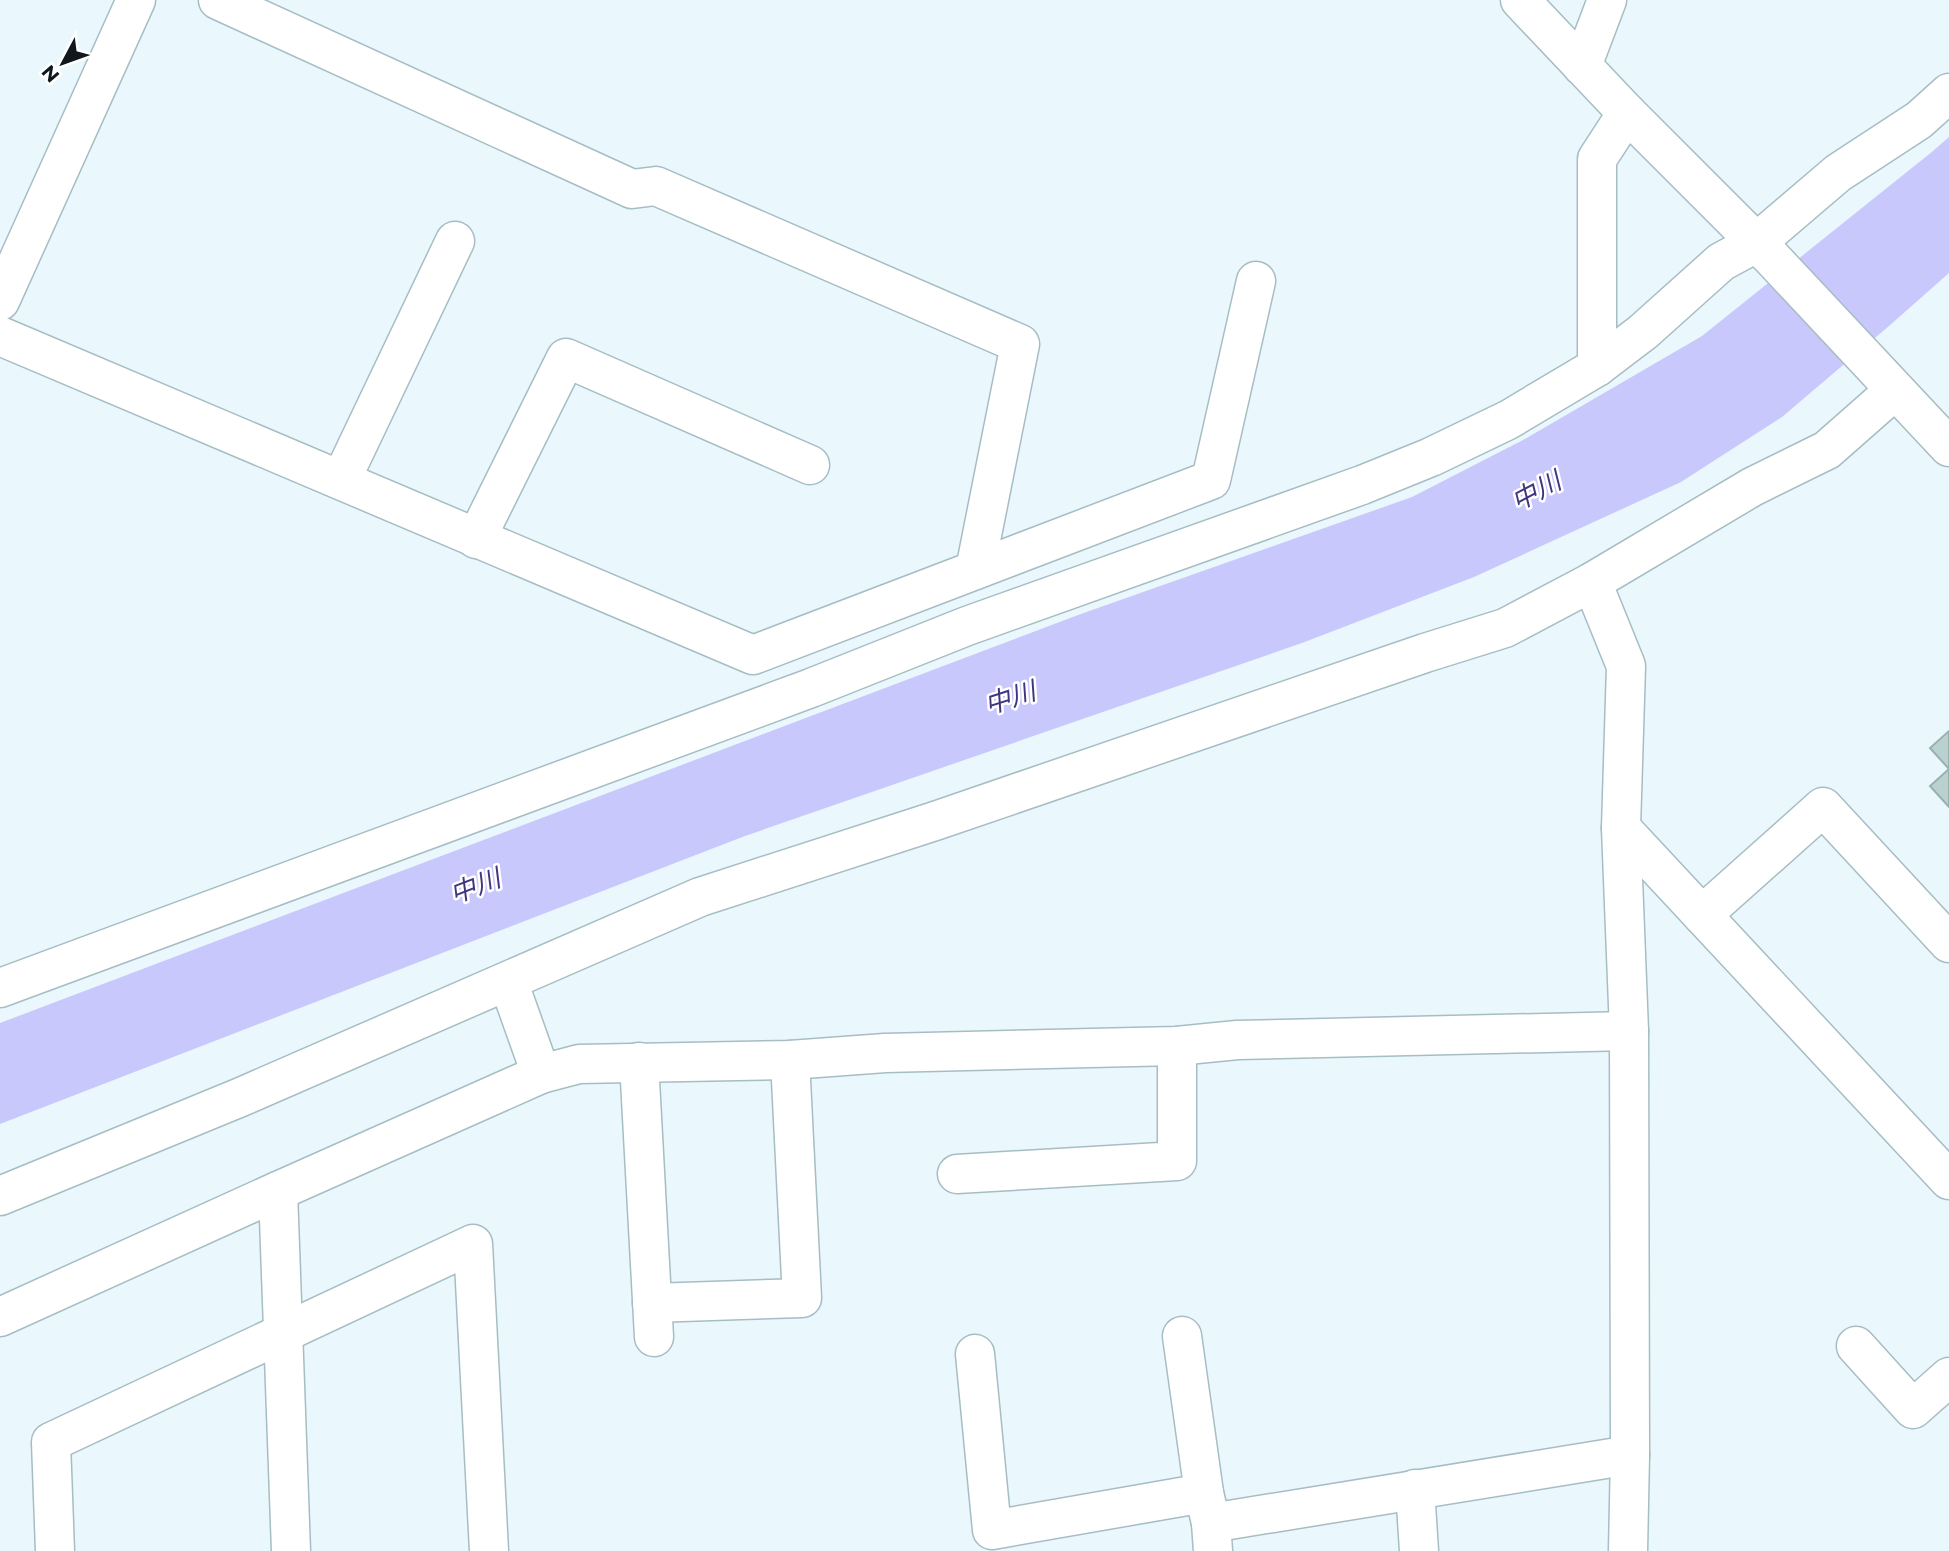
<svg xmlns="http://www.w3.org/2000/svg" width="1949" height="1551" viewBox="0 0 1949 1551" font-family="Montserrat,'Noto Sans JP',sans-serif">
<style>
.water{fill:#c9c8fc}
.building{fill:#b9d2cf;stroke:#99b1ae;stroke-width:2}
.lines{fill:none;stroke-linecap:round;stroke-linejoin:round}
.minor-casing{stroke:#a6bdc4;stroke-width:41}
.minor{stroke:#fff;stroke-width:38}
.labels{text-anchor:middle;dominant-baseline:central;stroke-width:5;stroke-linejoin:round;paint-order:stroke}
.water-label{font-size:26px;font-style:italic;fill:#40357e;stroke:#fff}
</style>
<rect width="100%" height="100%" fill="#eaf8fd"/>
<polygon class="water" points="1949,137 1949,273 1889,326 1782,417 1681,482 1474,577 1302,643 745,836 0,1124 0,1023 1078,615 1412,497 1523,440 1702,336 1933,151"/>
<polygon class="building" points="1949,731 1949,807 1930,786 1949,769 1930,748"/>
<g class="lines">
<defs>
<g id="minor">
<polyline points="218,0 632,189 656,186 1020,344 975,570"/>
<polyline points="1520,0 1627,113 1771,257 1949,447"/>
<polyline points="1582,66 1607,0"/>
<polyline points="0,301 136,0"/>
<polyline points="0,336 753,655 1211,480 1256,281"/>
<polyline points="1597,367 1597,159 1627,113"/>
<polyline points="341,480 455,241"/>
<polyline points="476,539 566,358 810,465"/>
<polyline points="1592,582 1626,666 1621,828 1629,1031 1630,1455 1628,1551"/>
<polyline points="1621,828 1949,1180"/>
<polyline points="1702,915 1823,807 1949,943"/>
<polyline points="508,981 541,1074"/>
<polyline points="0,988 811,688 967,626 1362,485 1431,457 1508,420 1597,367 1643,332 1721,262 1756,243 1838,173 1919,120 1949,93"/>
<polyline points="639,1062 654,1337"/>
<polyline points="957,1174 1177,1161 1177,1046"/>
<polyline points="278,1191 291,1551"/>
<polyline points="0,1196 241,1097 700,897 935,821 1425,653 1505,628 1592,582 1752,487 1827,450 1894,391"/>
<polyline points="652,1303 802,1298 790,1060"/>
<polyline points="0,1317 278,1191 541,1074 579,1064 790,1060 885,1053 1177,1046 1237,1040 1629,1031"/>
<polyline points="1182,1336 1204,1493 1211,1523 1213,1551"/>
<polyline points="1856,1346 1913,1409 1949,1377"/>
<polyline points="975,1354 992,1530 1204,1493"/>
<polyline points="1415,1489 1419,1551"/>
<polyline points="1211,1523 1630,1455"/>
<polyline points="55,1551 51,1442 473,1244 489,1551"/>
</g>
</defs>
<use href="#minor" class="minor-casing"/>
<use href="#minor" class="minor"/>
</g>
<g class="labels">
<g class="water-label">
<text transform="translate(1536 491) rotate(-28)">中川</text>
<text transform="translate(1010 698) rotate(-18)">中川</text>
<text transform="translate(475 886) rotate(-21)">中川</text>
</g>
</g>
<g transform="translate(63 63) rotate(229)" stroke="#ffffff" stroke-width="5" paint-order="stroke">
<path d="M0-5L12 26L0 18L-12 26Z" fill="#10181b"/>
<text y="-10" font-size="19" font-weight="bold" text-anchor="middle" fill="#10181b">N</text>
</g>
</svg>
